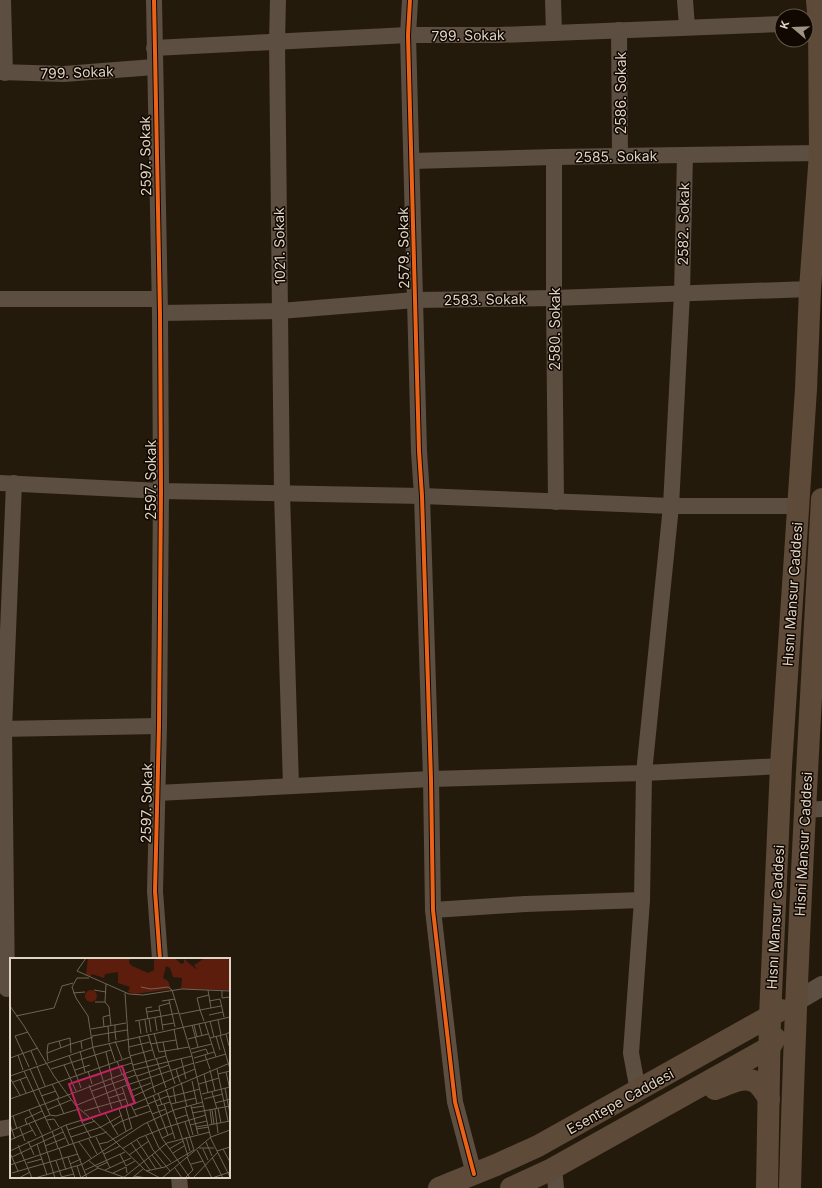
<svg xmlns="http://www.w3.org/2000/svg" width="822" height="1188" viewBox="0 0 822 1188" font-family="Inter,sans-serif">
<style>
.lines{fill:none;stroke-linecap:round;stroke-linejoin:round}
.minor{stroke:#5c4e41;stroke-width:16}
.tertiary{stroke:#5c4e41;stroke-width:20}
.secondary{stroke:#5e4a39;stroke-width:22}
.cycleway-casing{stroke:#100801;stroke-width:6}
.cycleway{stroke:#ea6118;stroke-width:4}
.labels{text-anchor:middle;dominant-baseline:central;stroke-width:3;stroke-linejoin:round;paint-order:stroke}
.street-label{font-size:14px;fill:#dfd3c4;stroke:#100801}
.inset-road{fill:none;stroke:#6f6456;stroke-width:1}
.view{fill:#c32160;fill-opacity:0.15;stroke:#c32160;stroke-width:2}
.inset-edge{fill:none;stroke:#dfd3c4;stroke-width:2}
</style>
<rect width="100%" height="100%" fill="#241a0c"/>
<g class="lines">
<g class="minor">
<polyline points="3,0 5,73"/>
<polyline points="154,0 160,313 161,491 159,726 155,891 160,959"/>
<polyline points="278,0 277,42 282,493 291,786"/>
<polyline points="410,0 408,35 419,451 422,496 431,779 433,910 455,1102 474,1174"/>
<polyline points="553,0 554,33"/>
<polyline points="685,0 687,27"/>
<polyline points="619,30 620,156"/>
<polyline points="154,48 408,35 499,35 782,24"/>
<polyline points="0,72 64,74 154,67"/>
<polyline points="554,157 554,298 556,502"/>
<polyline points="412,161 554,157 820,153"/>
<polyline points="0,299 159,299"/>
<polyline points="160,313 280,311 415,300 554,298 810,289"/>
<polyline points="0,483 161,491 422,496 671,506 798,506"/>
<polyline points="0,729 159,726"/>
<polyline points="157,793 431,779 644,773 781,766"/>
<polyline points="804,810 822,809"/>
<polyline points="433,910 525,904 642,900"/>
<polyline points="7,989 4,730 14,483"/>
<polyline points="638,1091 631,1053 642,900 644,773 671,506 682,293 685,155"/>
<polyline points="0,1129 11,1127"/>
<polyline points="554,1168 556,1188"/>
<polyline points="179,1177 180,1188"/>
</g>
<polyline class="tertiary" points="795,1002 822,986"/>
<g class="secondary">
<path d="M715,1089C727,1085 746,1073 758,1084C762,1088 766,1094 769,1099"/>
<polyline points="439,1188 496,1165 538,1146 781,1010"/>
<polyline points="511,1188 550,1170 770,1047 775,1038"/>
<polyline points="767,1188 770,1017 781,766 806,389 810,289 820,153 819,23 817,0"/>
<path d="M790,1188C796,958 809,729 822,499"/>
</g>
<defs>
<g id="cycleway">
<polyline points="154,0 160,313 161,491 159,726 155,891 160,959"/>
<polyline points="410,0 408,35 419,451 422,496 431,779 433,910 455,1102 474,1174"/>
</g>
</defs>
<use href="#cycleway" class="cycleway-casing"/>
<use href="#cycleway" class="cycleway"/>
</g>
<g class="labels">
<g class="street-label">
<text transform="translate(468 35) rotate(-1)">799. Sokak</text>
<text transform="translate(77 72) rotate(-2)">799. Sokak</text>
<text transform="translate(620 93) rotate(-90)">2586. Sokak</text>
<text transform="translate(145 156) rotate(-91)">2597. Sokak</text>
<text transform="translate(616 156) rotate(-1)">2585. Sokak</text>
<text transform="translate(683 224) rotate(-89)">2582. Sokak</text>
<text transform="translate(279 246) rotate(-91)">1021. Sokak</text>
<text transform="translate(403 248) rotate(-91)">2579. Sokak</text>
<text transform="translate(485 299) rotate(-1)">2583. Sokak</text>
<text transform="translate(554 329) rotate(-90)">2580. Sokak</text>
<text transform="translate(150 480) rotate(-90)">2597. Sokak</text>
<text transform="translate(792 594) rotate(-86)">Hısnı Mansur Caddesi</text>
<text transform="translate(146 803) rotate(-89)">2597. Sokak</text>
<text transform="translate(803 844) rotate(-87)">Hisni Mansur Caddesi</text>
<text transform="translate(775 917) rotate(-87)">Hısnı Mansur Caddesi</text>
<text transform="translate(620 1101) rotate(-29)">Esentepe Caddesi</text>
</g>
</g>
<g transform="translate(10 958)">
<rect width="220" height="220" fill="#241a0c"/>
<path d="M78,0H120L119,5L122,8L138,15L144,12V3L147,0H165L171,6L174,5V1L187,12L184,7L195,0H217L220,4V32L171,31L172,20L163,19L160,10L156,8L153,20L158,23L161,31L125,36L118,34L120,29L108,25V14L95,16L94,20L82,16L80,19L76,17ZM75 38a6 6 0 1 1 12 0a6 6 0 1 1-12 0Z" fill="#5d1d0d"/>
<path class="inset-road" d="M76,0L67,13L119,36L133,37L172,31L220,33M79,20H67L62,29L66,40L78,58L83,90L102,151M131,29L141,31L158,29L162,32M84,32L96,34M162,32L182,98L201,181L220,219M198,32L201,50M212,33V40L220,39M63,35L75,34M115,35L119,93L124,112L152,180L180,220M159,42L165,69M152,43L165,41M199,43L210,41L214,59M85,44H95L96,26M95,44L99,49L101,68M0,48L14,68M137,54L150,52M170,56L190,52L187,40L199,37M199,57L213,54M6,58L44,50L52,28L63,25M151,59L149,48L160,45M151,59L153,72M145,60L147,73M138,61L136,50L142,49M139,61L141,74M135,62L137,75M208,62L211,77M125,63L169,55M129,63L131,76M194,63L190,52L211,48M200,63L204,79M195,65L206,99M189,66L192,78M152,67L164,65M182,67L188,89M184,67L187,79M14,68L44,118L66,148L79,159M98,68L99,84M94,69L93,59L100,57M81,71L116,65M164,71L168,92M18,74L5,78L19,109M144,75L149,94L179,89M138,76L145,100M210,77L220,111M82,78L105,74V67M129,78L145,135M206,78L210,92M200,80L216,76M178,81L198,76M106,82L105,74L117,72M49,83L60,80L61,95M71,83L83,79M105,83L112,101M153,84L156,98M99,85L105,103M140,86L166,82M219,88L216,76L220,74M119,89L140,84M181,91L202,86M21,93L27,107M70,93L75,114M96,94L102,120M37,95L38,86L49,83L51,90M182,95L196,91L198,96M8,97L13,112M59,97L71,130M195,97L200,111M120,98L142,92M0,100L28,90M146,100L156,130M171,100L176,121M184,100L204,94M38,103L37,95L61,86L71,83L72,91M107,103L112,116M185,105L216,96M54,107L66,133M123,107L156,98L165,126M27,108L35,128M109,109L122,105M20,111L40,157L46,158L69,151M41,111L101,92M166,111L170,124M207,111L218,163M65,112L80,107M200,112L205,133M78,113L82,126M216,114L220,132M113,116L124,145M194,116L198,135M208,116L220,113M0,118L84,89L220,59M127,118L159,107M0,120L10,137M101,120L112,149M10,121L16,135M68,123L91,116M182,123L187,146M3,124L17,119M171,124L177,149M42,126L49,140M189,126L209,120M79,127L90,155M112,129L118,147M143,129L185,111M163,129L166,145M215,130L220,156M156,131L178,198M82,133L126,117M120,133L141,125M202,134L207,151M148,135L152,147M192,136L220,129M143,137L158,177M31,138L46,133M122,139L143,129M159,139L190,131M47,140L54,156M99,140L114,135M0,141L120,99M194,141L213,136M205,145L220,141M138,146L158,138M154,146L165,181M161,146L186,140M67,147L117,127L184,105M121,147L127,159M147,148L160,144M181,148L188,176M116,149L122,171M175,149L183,177M181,150L194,148M208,150L211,165M109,151L116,173M205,151L208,175M19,152L32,177L45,220M37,152L61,142M124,152L139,147M200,152L202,167M202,152L204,166M74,153L116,141M95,155L108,177M182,155L220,148M142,156L156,151M40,157L35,159L41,172M3,158L7,171M0,159L124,112L182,98M80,159L135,212L150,220M165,161L177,157M37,162L44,161L49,169M71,162L81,180M137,164L149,190L161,204M175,164L184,192M0,166L5,181M19,166L26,178M17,167L15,161L32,153M56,167L77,220M180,167L197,163M199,167L220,163M51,169L59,187M102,169L112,163L141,153M186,169L198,167M10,170L15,183M186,171L199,169M58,172L85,163M0,173L35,159L14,113M42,173L48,190M136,178L143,192L160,213M61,179L91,169L112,157M86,179L100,210M176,179L180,193M152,180L163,175M79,181L87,196M0,182L23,172M127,182L146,211M18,183L24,197M69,184L81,200M196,184L202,198M121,185L140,212M27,186L37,217M89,186L98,184L122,170M8,187L22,220M35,188L55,180M21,189L53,174M49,190L56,212M189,190H204M112,191L129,180L154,170L196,157M159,191L173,183M193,191L198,202M213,191L220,204M187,192L202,220M0,193L56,167L121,147L220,105M207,193L220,189M0,195L8,213M163,195L174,188M94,196L110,188M110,196L116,208L125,203M119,197L139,183M142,197L152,210M2,199L21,190M58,199L65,220M202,199L213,220M78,202L88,210L116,220M46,203L52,220M17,205L32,201M60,206L71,201M181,206L193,203M0,207L97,174M67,208L71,220M87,209L98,204M19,210L68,196M165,210L172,220M75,212L115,194M95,212L121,200M136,213L155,209L184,192M2,215L19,210M103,215L116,209L117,215M124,218L137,220M51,219L64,216M9,220L20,214M25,220L73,206L134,166L164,152L193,144M70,220L88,210M113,220L157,185L200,174M122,220L133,211M152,220L201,179L220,172M175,220L183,212L177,199M183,220L208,194M202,220L220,214"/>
<path class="view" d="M112,108L125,145L72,163L59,126Z"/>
<rect width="220" height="220" class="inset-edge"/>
</g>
<g transform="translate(794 28) rotate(289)"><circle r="19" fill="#100801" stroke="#63594f"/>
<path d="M0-3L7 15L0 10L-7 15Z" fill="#9e9284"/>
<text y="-6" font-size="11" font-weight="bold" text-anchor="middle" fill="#dfd3c4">K</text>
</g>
</svg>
